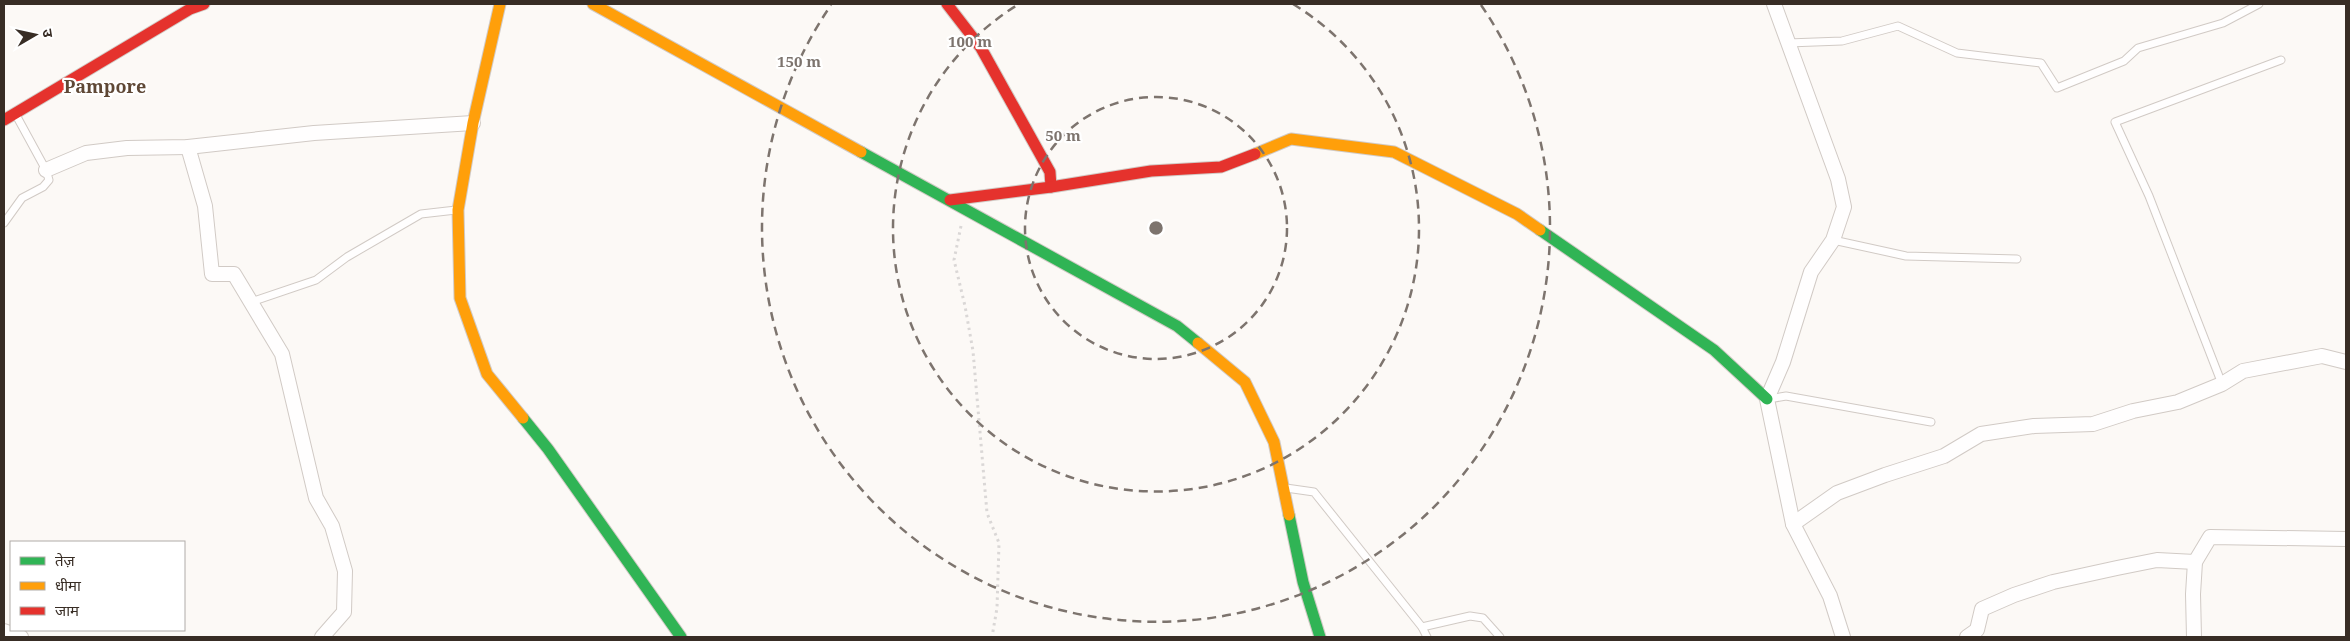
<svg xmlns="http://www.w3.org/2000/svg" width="2350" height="641" viewBox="0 0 2350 641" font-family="'Noto Serif','Noto Sans Devanagari',serif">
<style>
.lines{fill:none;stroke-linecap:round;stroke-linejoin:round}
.lane-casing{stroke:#d1cac5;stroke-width:9}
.street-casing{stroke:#d1cac5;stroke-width:16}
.fast-casing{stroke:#d1cac5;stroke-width:13}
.slow-casing{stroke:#d1cac5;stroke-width:13}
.jam-casing{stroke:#d1cac5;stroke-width:13}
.path{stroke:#dad7d6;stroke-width:3;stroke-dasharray:2.5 4;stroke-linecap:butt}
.lane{stroke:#fffefe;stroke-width:7}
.street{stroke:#fffefe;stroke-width:14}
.fast{stroke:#30b455;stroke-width:11}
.slow{stroke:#ff9f0a;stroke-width:11}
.jam{stroke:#e5322d;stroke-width:11}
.ring{fill:none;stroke:#7d746e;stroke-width:2.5;stroke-dasharray:9 6}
.labels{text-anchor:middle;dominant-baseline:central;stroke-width:4.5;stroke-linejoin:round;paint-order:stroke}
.district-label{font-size:18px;font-weight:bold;fill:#5f4836;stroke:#fff}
.centre{fill:#7d746e;stroke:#fff;stroke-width:2.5}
.ring-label{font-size:15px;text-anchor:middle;font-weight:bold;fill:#7d746e;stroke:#fff;stroke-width:4.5;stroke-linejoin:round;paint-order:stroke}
</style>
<rect width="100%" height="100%" fill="#fcf9f6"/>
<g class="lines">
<defs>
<g id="lane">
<polyline points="1788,43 1842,41 1898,26 1957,53 2041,63 2057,88 2124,61 2138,48 2223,23 2259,4"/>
<polyline points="4,223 22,198 43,187 49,180 46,170 16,115"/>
<polyline points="1833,240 1906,256 2017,259"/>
<polyline points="251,302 316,280 347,257 421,214 456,210"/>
<polyline points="2222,384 2149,196 2115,122 2281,60"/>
<polyline points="1769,399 1786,396 1931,422"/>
<polyline points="1286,488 1314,492 1422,627 1427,637"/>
<polyline points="1422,627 1470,616 1483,618 1500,637"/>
</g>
<g id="street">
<polyline points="1774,4 1838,179 1844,207 1833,240 1811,272 1783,362 1767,399 1793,524 1830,596 1843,637"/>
<polyline points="188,147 205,206 212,274 234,274 282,354 316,498 332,526 345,571 344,612 322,637"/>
<polyline points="46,170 86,153 127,148 188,147 314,133 473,123"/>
<polyline points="1793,524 1837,493 1885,475 1944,456 1981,434 2034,426 2093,424 2133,411 2178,402 2222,384 2243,371 2322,356 2346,362"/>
<polyline points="4,631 21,637"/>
<polyline points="1967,637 1977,630 1982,609 2014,595 2053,582 2117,568 2157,560 2195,562"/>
<polyline points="2194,637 2193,594 2195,562 2210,537 2346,539"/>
</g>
<g id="fast">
<polyline points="861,152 1177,326 1198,343"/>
<polyline points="1540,230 1714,350 1767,399"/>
<polyline points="523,418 548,449 681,637"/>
<polyline points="1289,515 1303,582 1320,637"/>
</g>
<g id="slow">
<polyline points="500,4 473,123 458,210 460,298 487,374 523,418"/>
<polyline points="593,4 861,152"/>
<polyline points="1255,154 1291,139 1394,152 1517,214 1540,230"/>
<polyline points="1198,343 1245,382 1274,442 1289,515"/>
</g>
<g id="jam">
<polyline points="947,4 981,48 1050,172 1051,187 950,200"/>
<polyline points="4,120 190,9 204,4"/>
<polyline points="1051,187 1151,171 1221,167 1255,154"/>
</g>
</defs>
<use href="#lane" class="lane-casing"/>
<use href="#street" class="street-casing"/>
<use href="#fast" class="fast-casing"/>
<use href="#slow" class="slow-casing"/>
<use href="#jam" class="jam-casing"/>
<polyline class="path" points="961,226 954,260 965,306 973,351 987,513 999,543 997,608 992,637"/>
<use href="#lane" class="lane"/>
<use href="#street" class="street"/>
<use href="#fast" class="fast"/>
<use href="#slow" class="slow"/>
<use href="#jam" class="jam"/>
</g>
<g class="ring">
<circle cx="1156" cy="228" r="131"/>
<path d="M1293 4A263 263 0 1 1 1019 4"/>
<path d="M1481 5A394 394 0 1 1 831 5"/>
</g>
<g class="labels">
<g class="district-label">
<text x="105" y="86">Pampore</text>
</g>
</g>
<circle cx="1156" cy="228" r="8" class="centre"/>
<g class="ring-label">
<text x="970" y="47">100 m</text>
<text x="799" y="67">150 m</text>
<text x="1063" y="141">50 m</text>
</g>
<rect width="2350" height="641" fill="none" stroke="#382d25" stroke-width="10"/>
<rect x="10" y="541" width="175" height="90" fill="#ffffff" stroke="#afaba8"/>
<rect x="20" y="557" width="25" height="8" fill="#30b455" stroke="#afaba8"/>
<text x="55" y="566" font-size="15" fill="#382d25">तेज़</text>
<rect x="20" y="582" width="25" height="8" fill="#ff9f0a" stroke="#afaba8"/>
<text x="55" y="591" font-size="15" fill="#382d25">धीमा</text>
<rect x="20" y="607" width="25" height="8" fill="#e5322d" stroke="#afaba8"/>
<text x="55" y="616" font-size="15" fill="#382d25">जाम</text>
<g transform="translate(35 35) rotate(81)" stroke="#ffffff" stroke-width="4" paint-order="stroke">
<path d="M0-4L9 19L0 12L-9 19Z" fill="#382d25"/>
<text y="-8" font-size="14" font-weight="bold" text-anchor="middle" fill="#382d25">उ</text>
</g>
</svg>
